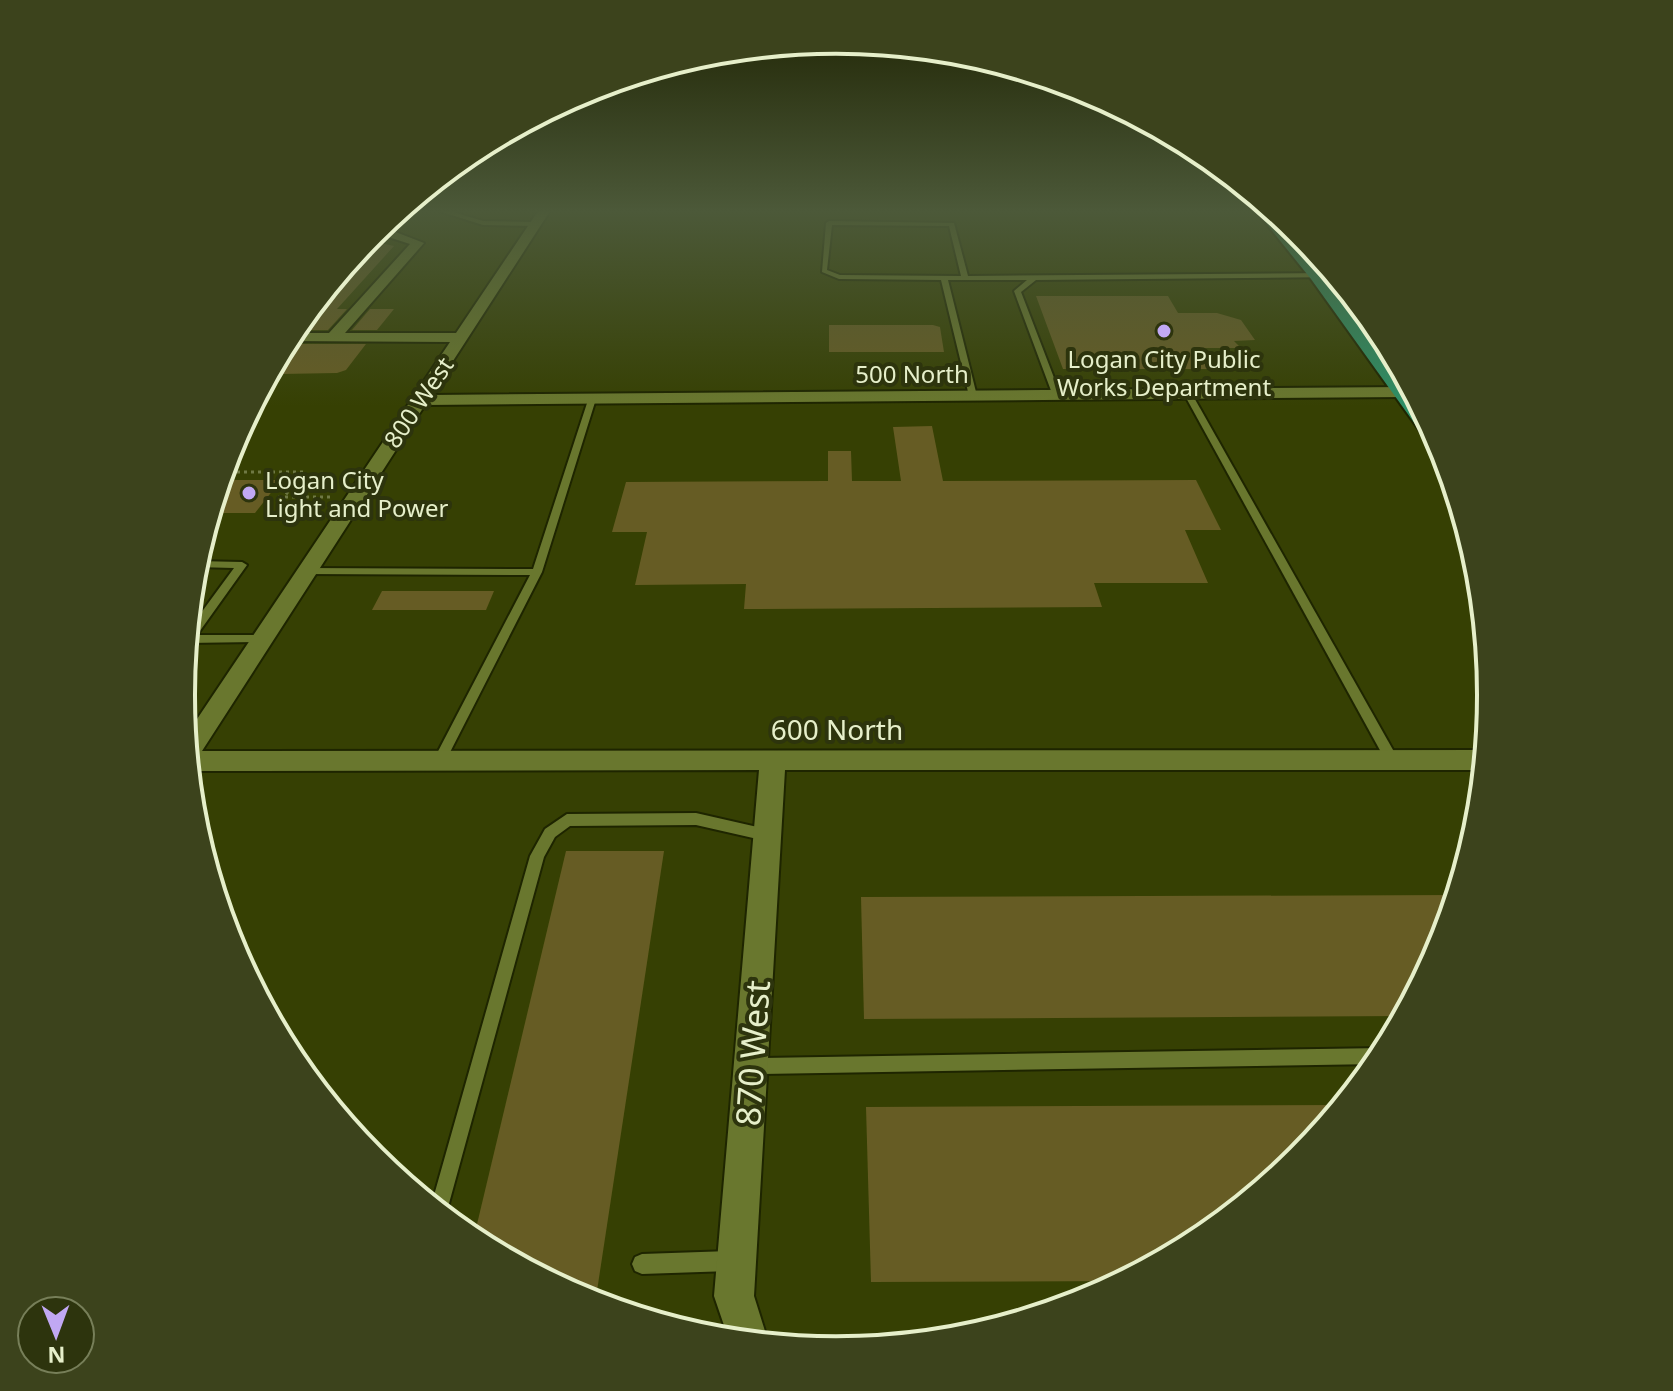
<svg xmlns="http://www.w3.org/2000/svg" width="1673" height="1391" viewBox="0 0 1673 1391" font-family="'Noto Sans',sans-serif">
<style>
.building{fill:#665c24}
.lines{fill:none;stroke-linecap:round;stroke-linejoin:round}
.service-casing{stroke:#1e2500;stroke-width:4}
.minor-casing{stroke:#1e2500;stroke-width:4}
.primary-casing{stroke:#1e2500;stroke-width:4}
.path{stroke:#6f7944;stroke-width:3;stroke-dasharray:3 4;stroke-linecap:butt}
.service{fill:#69772e;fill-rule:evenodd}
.minor{fill:#69772e;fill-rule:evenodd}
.primary{fill:#2e8f66;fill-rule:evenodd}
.poi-dot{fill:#c1a8f3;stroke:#2d340d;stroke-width:3}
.labels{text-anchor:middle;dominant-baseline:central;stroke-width:8;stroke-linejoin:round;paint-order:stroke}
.far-poi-label{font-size:24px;fill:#e6efca;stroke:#2d340d}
.far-street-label{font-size:24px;fill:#e6efca;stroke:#2d340d}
.street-label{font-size:28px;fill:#e6efca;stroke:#2d340d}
.near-street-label{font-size:34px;fill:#e6efca;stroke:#2d340d}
.rim{fill:none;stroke:#e6efca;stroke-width:4}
</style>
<rect width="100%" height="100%" fill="#364003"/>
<g class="building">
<polygon points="367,240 394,246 337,309 347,309 328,330 293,330"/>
<polygon points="1036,296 1168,296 1178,313 1217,313 1241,320 1255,340 1234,341 1241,348 1200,348 1212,369 1063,369"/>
<polygon points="370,309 394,309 377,330 352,330"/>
<polygon points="829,325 933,325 940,327 944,352 829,352"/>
<polygon points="285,344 366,344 346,370 337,373 281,374 286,368 272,368"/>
<polygon points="932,426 943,481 1196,480 1221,530 1185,530 1208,583 1094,583 1102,607 744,609 746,584 635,585 647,532 612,532 626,482 828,481 828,451 851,451 852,481 901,481 893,427"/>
<polygon points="220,480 281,480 255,513 210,513"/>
<polygon points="382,591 494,591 486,610 372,610"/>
<polygon points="566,851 664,851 595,1304 473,1241"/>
<polygon points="1458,895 1442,947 1405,1016 864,1019 861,897"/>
<polygon points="1344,1105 1300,1159 1200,1241 1126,1281 871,1282 866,1107"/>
</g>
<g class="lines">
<defs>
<g id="service">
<polygon points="439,211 450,211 483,221 536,222 539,224 536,226 483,225"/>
<path d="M829,221L954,223L968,276L1334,273L1337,277L1036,280L1021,292L1061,396L1057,398L1053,396L1014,291L1027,280H948L977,396L973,398L969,396L941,280L839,279L822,272L826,223ZM832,225L949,226L961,276L840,275L827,270Z"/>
<polygon points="1349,318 1372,320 1375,324 1352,322 1349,322"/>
<polygon points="1185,392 1192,394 1397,757 1398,760 1397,763 1387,763 1184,394"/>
<polygon points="589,397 596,399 542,572 444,764 434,764 433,761 530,575 305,574 300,571 305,568 533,569"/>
<polygon points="196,561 242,562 247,565 197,635 260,635 264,636 266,639 264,642 186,643 187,632 234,568 195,567"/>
<polygon points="696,813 766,829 771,831 773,835 771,839 766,841 696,825 570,826 555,837 544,857 445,1218 431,1206 530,856 545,829 567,814"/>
<polygon points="1465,845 1471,850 1467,863 1464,862 1458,851 1460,847"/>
<polygon points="1383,1048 1387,1049 1378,1064 755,1074 749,1072 747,1066 749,1060 755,1058"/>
<polygon points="730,1251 737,1254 740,1261 737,1268 730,1271 642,1274 635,1271 632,1264 635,1257 642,1254"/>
</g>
<polygon id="minor" points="538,211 550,211 431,395 1406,387 1414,392 1406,397 425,405 202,751 1487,750 1485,770 785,770 754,1296 769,1344 729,1340 714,1296 759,770 188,771 185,737 450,342 286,341 291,333 329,333 410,244 373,232 380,226 424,243 345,333 456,333"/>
<polygon id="primary" points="1256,211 1276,212 1403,372 1439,439 1425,438 1311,279"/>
</defs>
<use href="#service" class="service-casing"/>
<use href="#minor" class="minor-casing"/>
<use href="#primary" class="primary-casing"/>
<g class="path">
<polyline points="223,472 303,472 284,497"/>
<polyline points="278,497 330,497"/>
</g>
<use href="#service" class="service"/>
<use href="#minor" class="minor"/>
<use href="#primary" class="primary"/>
</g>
<linearGradient id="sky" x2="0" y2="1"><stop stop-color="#1e2302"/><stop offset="0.52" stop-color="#4c5939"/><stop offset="1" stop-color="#4c5939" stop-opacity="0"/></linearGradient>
<rect width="1673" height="406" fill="url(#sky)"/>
<g class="poi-dot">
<circle cx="1164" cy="331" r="8"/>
<circle cx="249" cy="493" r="8"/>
</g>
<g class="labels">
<g class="far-poi-label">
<text x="1164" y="358">Logan City Public<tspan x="1164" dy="28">Works Department</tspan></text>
<text x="265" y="479" text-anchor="start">Logan City<tspan x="265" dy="28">Light and Power</tspan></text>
</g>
<g class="far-street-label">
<text x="912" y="373">500 North</text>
<text transform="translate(418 402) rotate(-56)">800 West</text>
</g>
<g class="street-label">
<text x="837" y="729">600 North</text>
</g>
<g class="near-street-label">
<text transform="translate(752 1053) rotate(-86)">870 West</text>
</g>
</g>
<path d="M0 0H1673V1391H0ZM195 695a641 641 0 1 1 1282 0a641 641 0 1 1-1282 0Z" fill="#3c431c" fill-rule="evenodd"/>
<path class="rim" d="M195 695a641 641 0 1 1 1282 0a641 641 0 1 1-1282 0Z"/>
<g transform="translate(56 1335) rotate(179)"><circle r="38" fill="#2d340d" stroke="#777f59" stroke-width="2"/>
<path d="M0-6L14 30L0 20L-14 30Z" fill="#c1a8f3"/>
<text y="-12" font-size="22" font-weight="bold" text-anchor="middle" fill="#e6efca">N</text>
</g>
</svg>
